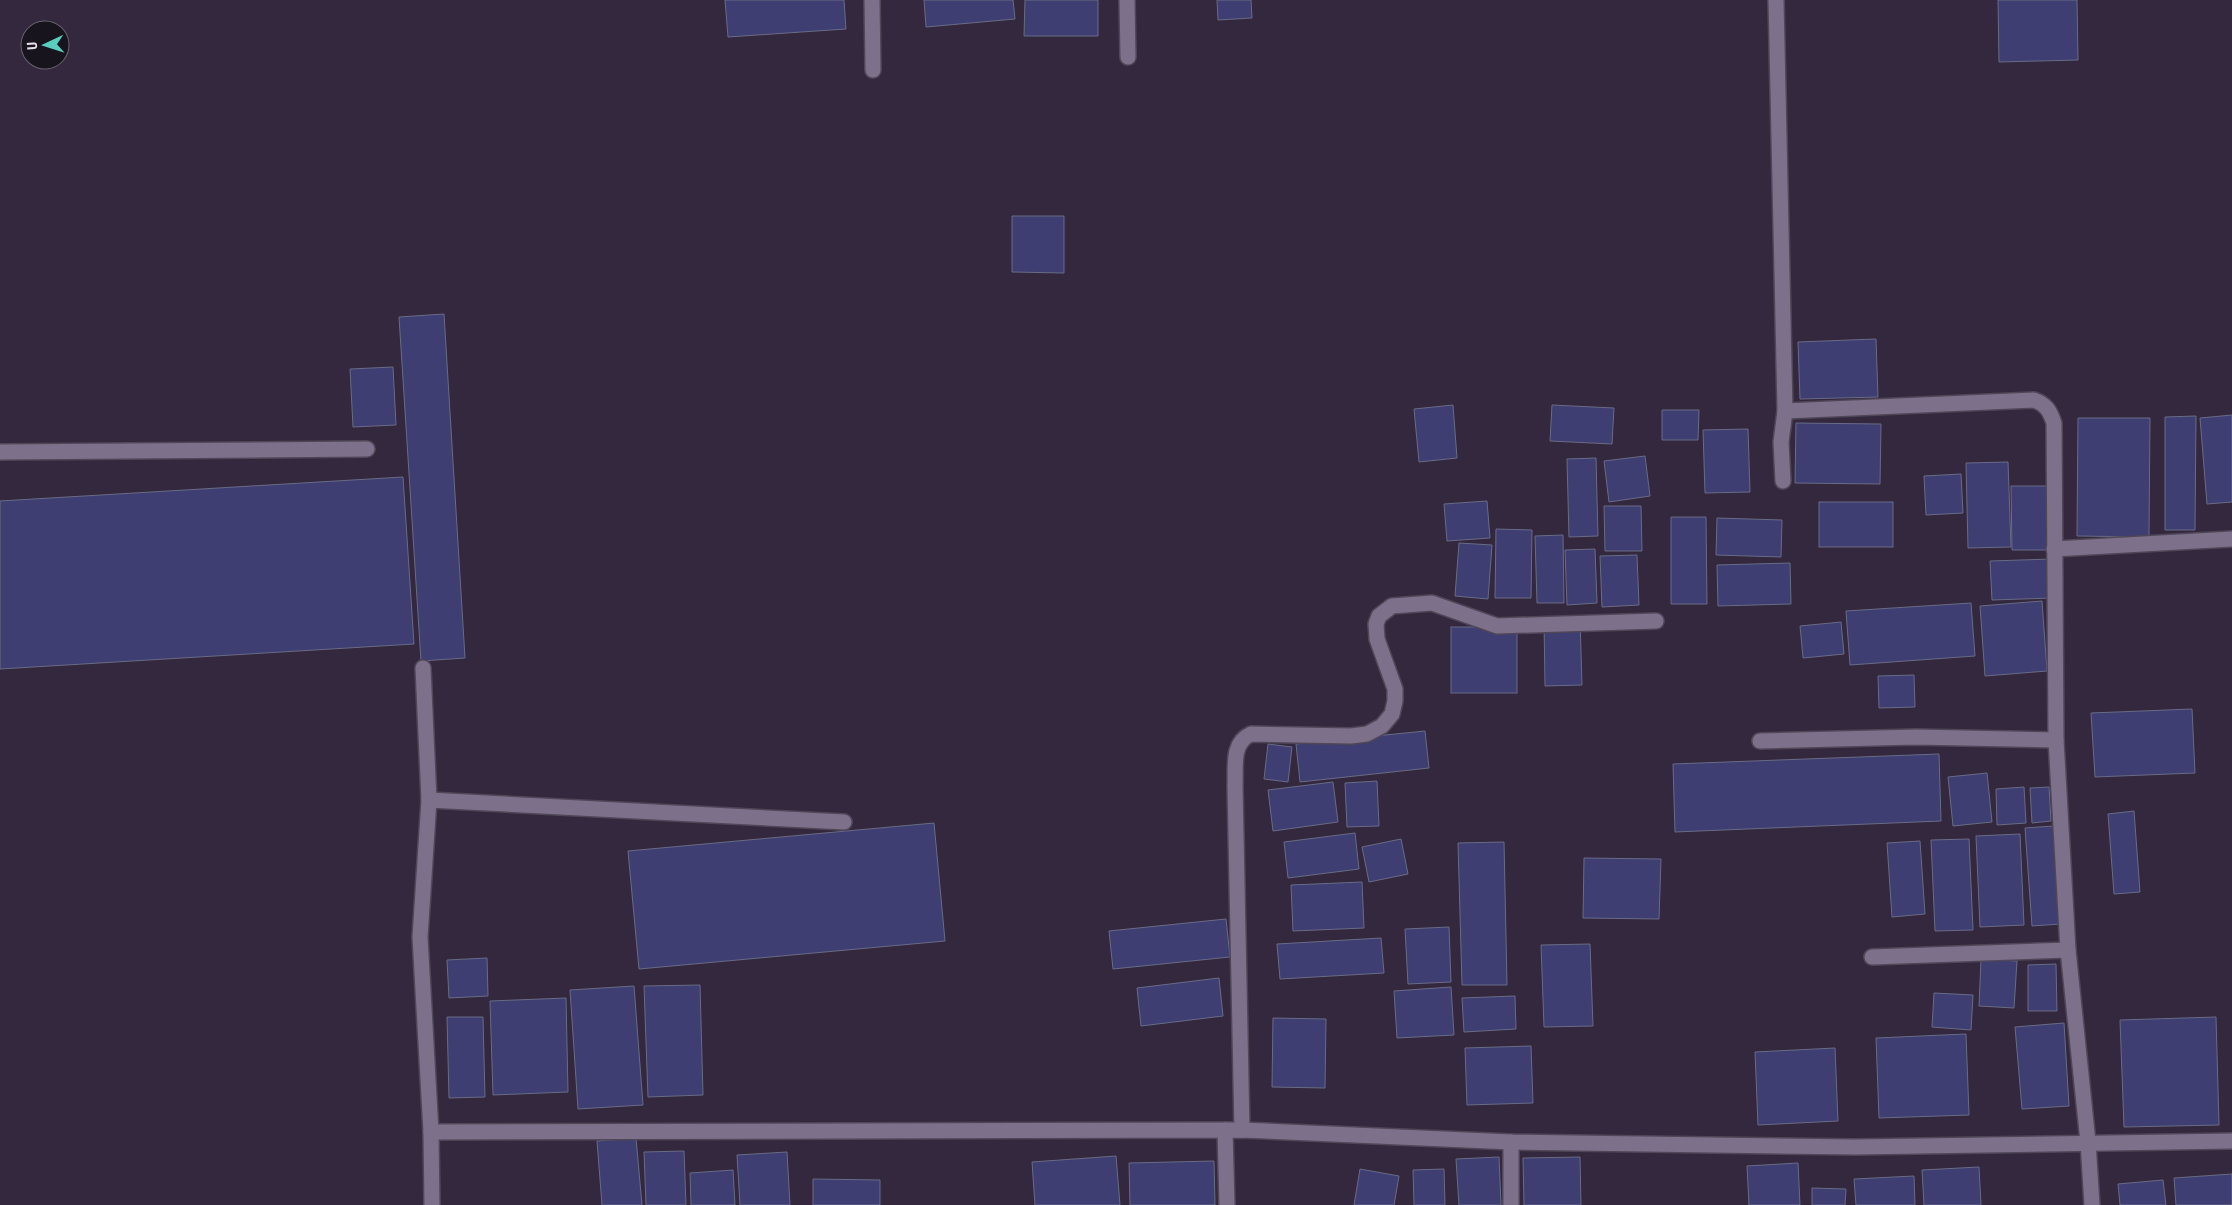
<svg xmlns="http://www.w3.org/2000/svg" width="2232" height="1205" viewBox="0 0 2232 1205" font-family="'Roboto Condensed',sans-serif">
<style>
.building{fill:#3e3e72;stroke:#6a6b86}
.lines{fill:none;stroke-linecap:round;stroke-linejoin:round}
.minor-casing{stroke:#4f4658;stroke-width:18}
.minor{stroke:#7c708a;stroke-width:15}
</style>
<rect width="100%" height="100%" fill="#33283e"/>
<g class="building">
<polygon points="725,0 844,0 846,29 728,37"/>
<polygon points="924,0 1013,0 1015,19 926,27"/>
<polygon points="1025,0 1098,0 1098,36 1024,36"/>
<polygon points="1217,0 1251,0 1252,18 1218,20"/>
<polygon points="1998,0 2077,0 2078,60 1999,62"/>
<polygon points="1012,216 1064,216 1064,273 1012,272"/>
<polygon points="444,314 465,658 421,661 399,317"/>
<polygon points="1876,339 1878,397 1800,399 1798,342"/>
<polygon points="393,367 396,425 353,427 350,369"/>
<polygon points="1453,405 1457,458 1419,462 1414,409"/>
<polygon points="1552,405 1614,408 1612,444 1550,441"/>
<polygon points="1662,410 1699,410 1698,440 1662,440"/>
<polygon points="2232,415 2232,502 2207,504 2200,418"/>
<polygon points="2196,416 2195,530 2165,530 2165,417"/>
<polygon points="2078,418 2150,418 2149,537 2077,536"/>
<polygon points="1796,423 1881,424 1880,484 1795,483"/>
<polygon points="1748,429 1750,492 1705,493 1703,430"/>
<polygon points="1645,456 1650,496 1609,502 1604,461"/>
<polygon points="1596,458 1598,536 1569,537 1567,459"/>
<polygon points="2008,462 2011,547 1968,548 1966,463"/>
<polygon points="1961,474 1963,513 1926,515 1924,476"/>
<polygon points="403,477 414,644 0,669 0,501"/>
<polygon points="2011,486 2051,486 2052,550 2012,550"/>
<polygon points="1487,501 1490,538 1447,541 1444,504"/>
<rect x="1819" y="502" width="74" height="45"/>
<polygon points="1604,506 1641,506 1642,551 1605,551"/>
<polygon points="1671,517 1706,517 1707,604 1671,604"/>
<polygon points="1717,518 1782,520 1781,557 1716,555"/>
<polygon points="1496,529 1532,530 1531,598 1495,598"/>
<polygon points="1563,535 1564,603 1537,603 1535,536"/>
<polygon points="1459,543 1492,545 1488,599 1455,596"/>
<polygon points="1595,549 1597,603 1567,605 1565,550"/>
<polygon points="1637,555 1639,605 1602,607 1600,556"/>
<polygon points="2052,559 2053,598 1992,600 1990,561"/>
<polygon points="1790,563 1791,604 1718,606 1717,565"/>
<polygon points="2042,601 2047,671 1985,676 1980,606"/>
<polygon points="1971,603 1975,656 1850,665 1846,611"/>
<polygon points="1580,619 1582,685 1545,686 1544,620"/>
<polygon points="1841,622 1844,654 1803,658 1800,626"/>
<rect x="1451" y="627" width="66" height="66"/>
<polygon points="1914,675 1915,707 1879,708 1878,676"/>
<polygon points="2192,709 2195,773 2095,777 2091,713"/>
<polygon points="1425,731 1429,768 1300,782 1296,744"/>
<polygon points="1268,744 1292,747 1288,782 1264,779"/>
<polygon points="1939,754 1941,821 1675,832 1673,764"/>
<polygon points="1987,773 1992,822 1953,826 1948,777"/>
<polygon points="1377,781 1379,826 1347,827 1345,783"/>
<polygon points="1333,782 1338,822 1273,831 1268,790"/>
<polygon points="2024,787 2026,823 1997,825 1996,789"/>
<polygon points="2049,787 2051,821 2032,823 2030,788"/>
<polygon points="2134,811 2140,892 2114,894 2108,814"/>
<polygon points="934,823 945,941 639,969 628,851"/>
<polygon points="2053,826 2060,924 2032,926 2025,828"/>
<polygon points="1355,833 1359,869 1288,878 1284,842"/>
<polygon points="2020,834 2024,925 1980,927 1976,836"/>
<polygon points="1401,839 1408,874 1369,882 1362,847"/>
<polygon points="1969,839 1973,930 1935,931 1931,840"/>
<polygon points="1920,841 1925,914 1892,917 1887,843"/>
<polygon points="1504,842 1507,985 1462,985 1458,843"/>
<polygon points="1584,858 1661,859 1659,919 1583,918"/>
<polygon points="1362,882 1364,928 1293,931 1291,885"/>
<polygon points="1226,919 1230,957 1113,969 1109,931"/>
<polygon points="1449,927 1451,982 1408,984 1405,929"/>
<polygon points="1381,938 1384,973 1280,979 1277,944"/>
<polygon points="1590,944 1593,1026 1544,1027 1541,945"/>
<polygon points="487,958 488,996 449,998 447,960"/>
<polygon points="1981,959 2017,961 2014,1008 1979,1006"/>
<polygon points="2056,964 2057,1011 2028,1011 2028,965"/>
<polygon points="1219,978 1223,1016 1141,1026 1137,988"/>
<polygon points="700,985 703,1095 648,1097 644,986"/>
<polygon points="634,986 643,1105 578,1109 570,990"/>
<polygon points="1451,987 1454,1035 1397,1038 1394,991"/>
<polygon points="1934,993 1973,995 1971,1030 1932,1027"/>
<polygon points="1515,996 1516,1029 1464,1032 1462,998"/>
<polygon points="566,998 568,1092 493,1095 490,1001"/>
<polygon points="447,1017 483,1017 485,1097 449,1098"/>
<polygon points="2216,1017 2219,1125 2124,1127 2120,1020"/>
<polygon points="1273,1018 1326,1019 1325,1088 1272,1087"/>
<polygon points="2064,1023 2069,1106 2022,1109 2015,1027"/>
<polygon points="1966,1034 1969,1115 1879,1118 1876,1038"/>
<polygon points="1531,1046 1533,1103 1467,1105 1465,1048"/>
<polygon points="1835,1048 1838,1121 1758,1125 1755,1052"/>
<polygon points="636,1138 642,1205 602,1205 597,1141"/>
<polygon points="684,1151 686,1205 646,1205 644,1152"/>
<polygon points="787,1152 790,1205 740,1205 737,1155"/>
<polygon points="1116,1156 1120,1205 1035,1205 1032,1162"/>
<polygon points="1499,1157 1501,1205 1459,1205 1456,1159"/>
<polygon points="1580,1157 1581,1205 1524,1205 1523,1158"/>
<polygon points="1214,1161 1215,1205 1130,1205 1129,1163"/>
<polygon points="1798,1163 1800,1205 1749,1205 1747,1166"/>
<polygon points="1979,1167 1981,1205 1924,1205 1922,1170"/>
<polygon points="1360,1169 1399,1176 1394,1205 1354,1205"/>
<polygon points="1444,1169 1445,1205 1414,1205 1413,1170"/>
<polygon points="733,1170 735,1205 691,1205 690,1173"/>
<polygon points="2232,1174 2232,1205 2176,1205 2174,1178"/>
<polygon points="1914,1176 1915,1205 1856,1205 1854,1179"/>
<polygon points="813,1179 880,1180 880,1205 813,1205"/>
<polygon points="2163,1180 2166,1205 2120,1205 2118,1184"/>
<polygon points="1812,1188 1846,1189 1845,1205 1812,1205"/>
</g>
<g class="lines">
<defs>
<g id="minor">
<polyline points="872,0 873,70"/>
<polyline points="1127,0 1128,57"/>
<polyline points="1776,0 1785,411 1781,442 1783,481"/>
<path d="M1785,411L2034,400C2046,404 2050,411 2054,423L2056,740L2068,950L2088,1142L2092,1205"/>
<polyline points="0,452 367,449"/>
<polyline points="2054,549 2232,539"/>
<polyline points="423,668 429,800 420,937 431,1132 432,1205"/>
<polyline points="1760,741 1916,737 2056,740"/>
<polyline points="429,800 844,822"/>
<polyline points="1872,957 2068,950"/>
<polyline points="1225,1130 1227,1205"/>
<path d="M1242,1130L1235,786C1236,767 1231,743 1251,734L1351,736L1367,734L1382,726L1392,714L1395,701V689L1377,639L1376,624L1379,616L1392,606L1432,603L1497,626L1656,621"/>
<polyline points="431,1132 1242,1130 1511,1142 1855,1147 2232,1141"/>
<polyline points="1511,1142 1511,1205"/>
</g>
</defs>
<use href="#minor" class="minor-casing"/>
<use href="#minor" class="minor"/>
</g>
<g transform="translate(45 45) rotate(266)"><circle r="24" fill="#18141d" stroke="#6a646f"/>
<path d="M0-4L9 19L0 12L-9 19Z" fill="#5acebe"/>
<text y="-8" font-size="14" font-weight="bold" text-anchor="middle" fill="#e4ddeb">U</text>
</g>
</svg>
